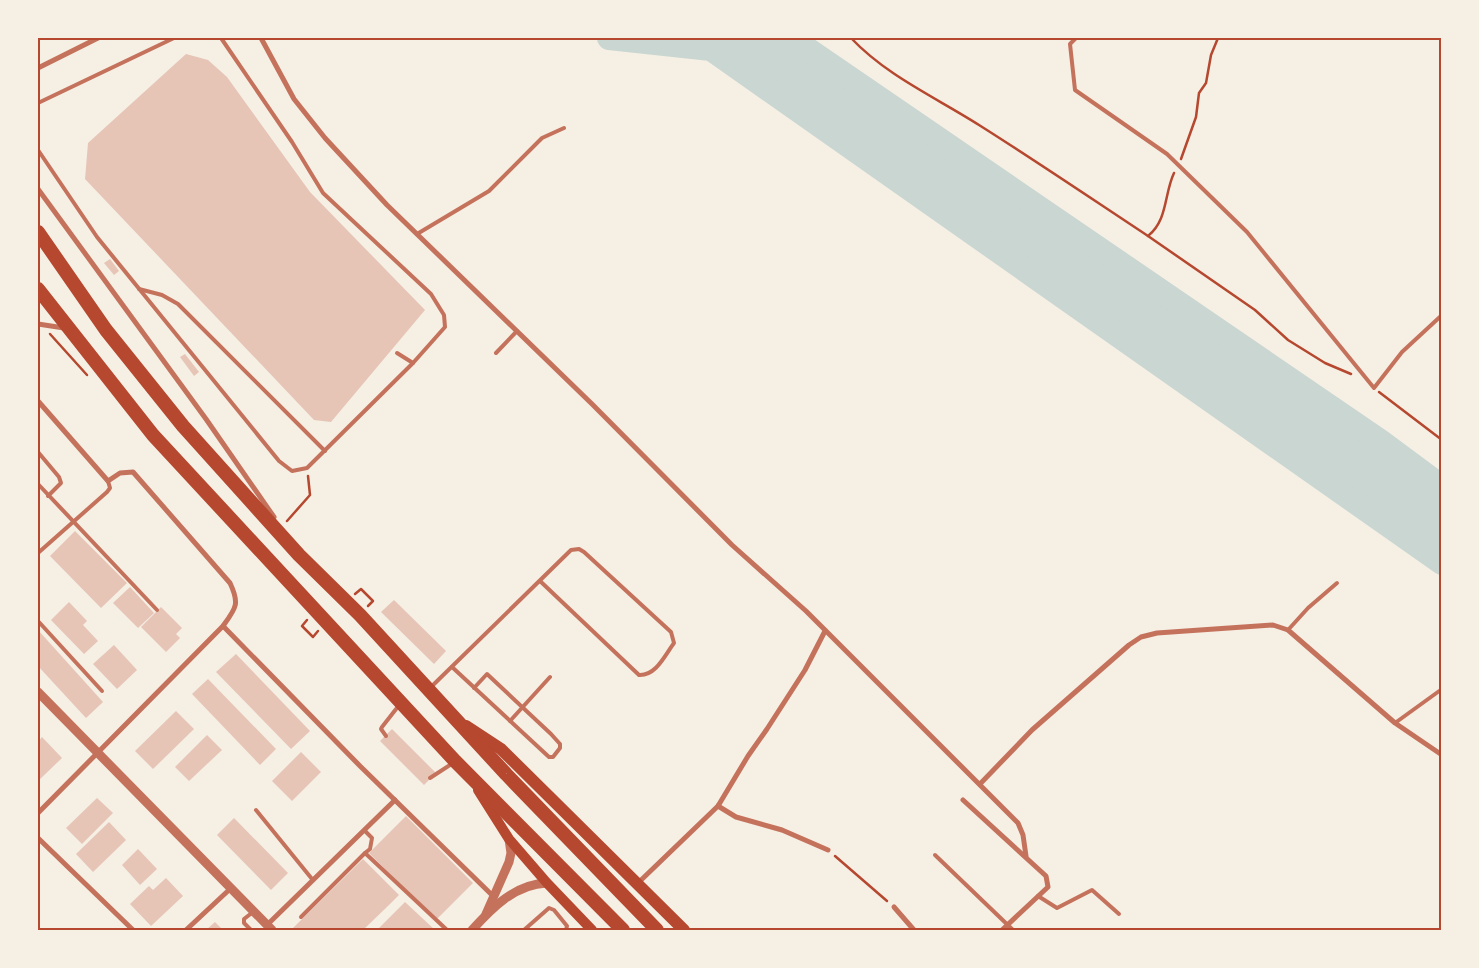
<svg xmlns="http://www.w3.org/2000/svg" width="1479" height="968" viewBox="0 0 1479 968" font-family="Merriweather,serif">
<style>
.water{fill:#c9d6d2}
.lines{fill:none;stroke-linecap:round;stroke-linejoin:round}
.river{stroke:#c9d6d2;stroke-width:24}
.building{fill:#e6c5b7}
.path{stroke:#b5482f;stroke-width:2.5}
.service{stroke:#c5725c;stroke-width:4}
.minor{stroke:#c5725c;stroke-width:5}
.tertiary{stroke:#c5725c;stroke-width:9}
.secondary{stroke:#b5482f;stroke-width:10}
.primary{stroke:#b5482f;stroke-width:12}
.trunk{stroke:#b5482f;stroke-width:14}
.neatline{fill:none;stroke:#b5482f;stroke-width:2}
</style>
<rect width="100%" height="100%" fill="#f6efe4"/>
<polygon class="water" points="609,38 791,38 1380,441 1441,487 1441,563 711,49"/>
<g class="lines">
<g class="river">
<polyline points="609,38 711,49 1442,563"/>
<polyline points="791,38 1380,441 1442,487"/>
</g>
</g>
<g class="building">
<polygon points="186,54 208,60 227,77 310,192 425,310 331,422 314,420 85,179 88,143"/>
<polygon points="110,259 119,271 114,275 104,263"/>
<polygon points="185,354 199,372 194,376 180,357"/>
<polygon points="75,531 127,583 101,608 50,556"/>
<polygon points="130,587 154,613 138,628 113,603"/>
<polygon points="394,600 446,651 434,664 381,612"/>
<polygon points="69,602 87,621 83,625 98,641 84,654 51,620"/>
<polygon points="161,607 182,628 176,634 180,638 166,652 141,627"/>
<polygon points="38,630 103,702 86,718 38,666"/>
<polygon points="114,645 137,670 117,689 93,664"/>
<polygon points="236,654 310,731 291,749 216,672"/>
<polygon points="208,679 276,749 260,765 192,694"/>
<polygon points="176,711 194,729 153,769 135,751"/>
<polygon points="392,729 436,773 424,785 380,741"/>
<polygon points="207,735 222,750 189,781 175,767"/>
<polygon points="42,737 62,758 38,781 38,742"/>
<polygon points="301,752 321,772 292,801 272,781"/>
<polygon points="97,798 113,813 82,844 66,828"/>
<polygon points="406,816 473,883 436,920 369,853"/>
<polygon points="234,818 288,873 271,890 217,835"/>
<polygon points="109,822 126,840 93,872 76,854"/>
<polygon points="138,849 157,869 140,885 122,865"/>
<polygon points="363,859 399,895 390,904 363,930 292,929"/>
<polygon points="166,878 183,896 151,926 130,904 149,886 153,890"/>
<polygon points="405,902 435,930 377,930"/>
<polygon points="215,922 223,930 206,930"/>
</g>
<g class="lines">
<g class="path">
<path d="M851,38C887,76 935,97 979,125C1036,161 1092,199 1148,236C1168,220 1164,194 1174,173"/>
<polyline points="1181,159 1196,117 1199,93 1206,83 1211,55 1218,38"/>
<polyline points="1148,236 1255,310 1288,340 1325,363 1351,374"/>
<polyline points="50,334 87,375"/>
<polyline points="1379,392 1442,440"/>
<polyline points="287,521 310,495 308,476"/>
<polyline points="355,594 361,589 373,601 368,606"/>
<polyline points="307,620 302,626 313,637 318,631"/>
<polyline points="835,856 887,901"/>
</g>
<g class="service">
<polyline points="1076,38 1070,44 1075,90 1167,154 1247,232 1374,388 1402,352 1442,315"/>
<polyline points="38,103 174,38"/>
<polyline points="38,150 97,237 279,461 292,471 307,468 413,363 445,327 444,315 431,294 323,193 292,142 221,38"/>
<polyline points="417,234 489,191 542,138 564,128"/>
<polyline points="139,289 162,295 178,304 325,451"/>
<polyline points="397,353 413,363"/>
<polyline points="496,353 517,331"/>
<polyline points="38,452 59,477 61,483 48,496"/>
<polyline points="38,484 157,610"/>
<polyline points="38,553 107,492 110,488 108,481"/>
<polyline points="38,621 102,691"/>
<polyline points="1288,630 1308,608 1337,583"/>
<polyline points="452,667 549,757 553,757 560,748 560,744 551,734 487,674 474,688"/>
<path d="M430,688L571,550L579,549L584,552L671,632L674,643C665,655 656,676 639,675L540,581"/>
<polyline points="510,721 550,677"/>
<polyline points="1395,723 1442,689"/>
<polyline points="386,736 381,729 382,727 400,704"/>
<polyline points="430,778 453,763"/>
<polyline points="256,810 312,879"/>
<polyline points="365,853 370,849 372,838 365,831"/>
<polyline points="935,855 1013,930"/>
<polyline points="1038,896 1057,908 1092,890 1119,914"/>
<polyline points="301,917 365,853 447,930"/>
<polyline points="251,930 244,923 244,919 253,912"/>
<polyline points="524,930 549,908 554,910 567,926 566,930"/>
</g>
<g class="minor">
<polyline points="261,38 294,99 325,138 387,205 592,404 732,545 806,611 1018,823 1023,835 1026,856"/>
<polyline points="38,68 98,38"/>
<polyline points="38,189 206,419 274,517"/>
<polyline points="38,324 64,328"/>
<path d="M38,401L108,481L120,473L133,472L230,583C240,604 236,608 223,626L38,813"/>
<polyline points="223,626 360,766 493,896"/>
<polyline points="980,784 1032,730 1129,645 1141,637 1157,633 1273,625 1288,630 1395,723 1442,755"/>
<polyline points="963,800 1046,876 1048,887 1002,930"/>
<polyline points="718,806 736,817 782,830 828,850"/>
<polyline points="38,838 133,930"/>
<polyline points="638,883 718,806 748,756 767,729 805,670 825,631"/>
<polyline points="894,907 914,930"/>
<polyline points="267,925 395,800"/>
<polyline points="186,930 230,889"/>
</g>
<g class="tertiary">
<polyline points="38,692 272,930"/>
<polyline points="486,914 509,862 511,853 509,839"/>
<path d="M472,930C492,908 515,884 547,883"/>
</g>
<polyline class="secondary" points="478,790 509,839 547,883 592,930"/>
<polyline class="primary" points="466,726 501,749 684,930"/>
<g class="trunk">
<polyline points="38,232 106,330 183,426 299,555 360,615 506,774 657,930"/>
<polyline points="38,289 153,435 455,761 623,930"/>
</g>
</g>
<rect width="1479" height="968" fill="none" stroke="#f6efe4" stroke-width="78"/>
<rect x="39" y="39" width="1401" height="890" class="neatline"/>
</svg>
